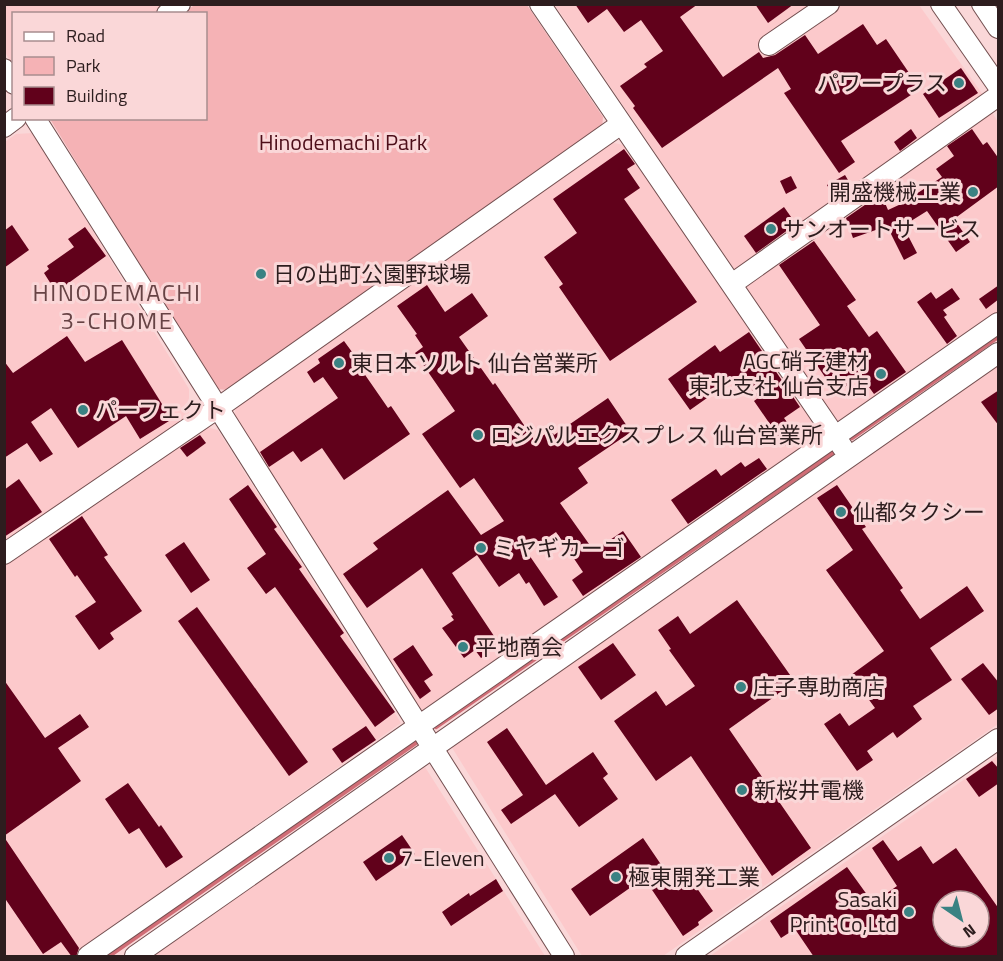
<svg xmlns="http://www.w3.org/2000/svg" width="1003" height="961" viewBox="0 0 1003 961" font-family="'Titillium Web','Noto Sans JP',sans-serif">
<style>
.built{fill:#fcc9cb;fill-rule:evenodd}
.park{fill:#f5b2b5}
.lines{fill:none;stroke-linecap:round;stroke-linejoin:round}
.stream{stroke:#d06d76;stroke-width:4.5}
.building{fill:#61011b;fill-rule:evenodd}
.minor-casing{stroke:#734f50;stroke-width:22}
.minor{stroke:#fff;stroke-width:20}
.poi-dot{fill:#3a8283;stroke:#fad7d8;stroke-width:2}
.labels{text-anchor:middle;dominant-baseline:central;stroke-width:6;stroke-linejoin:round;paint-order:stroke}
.poi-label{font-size:22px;fill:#2d1d1e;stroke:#fad7d8;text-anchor:start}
.park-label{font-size:22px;fill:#4d0e19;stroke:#fad7d8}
.neighbourhood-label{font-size:24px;letter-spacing:1.5px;fill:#674345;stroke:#fad7d8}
</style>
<rect width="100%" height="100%" fill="#fad7d8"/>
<g class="built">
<polygon points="5,5 170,5 157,13 14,14 13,67 5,52"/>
<polygon points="555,5 919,5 986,99 736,272"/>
<polygon points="990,109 998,122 998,311 837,423 742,283"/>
<polygon points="33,133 189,389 189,416 5,543 5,142 16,134"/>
<polygon points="609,142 628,146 821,434 421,711 234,422 236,404"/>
<polygon points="998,363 998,724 663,956 582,956 451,746"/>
<polygon points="202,426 218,430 401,723 70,956 5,956 4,564"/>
<path d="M998,756V956H710ZM943,901H979V937H943Z"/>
<polygon points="425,767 545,956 150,956"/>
</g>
<polygon class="park" points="196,4 527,5 603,117 602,128 229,390 215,389 50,119 206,118 206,14 183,13"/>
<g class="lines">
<g class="stream">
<polyline points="852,438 998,337"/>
<polyline points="436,727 834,452"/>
<polyline points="109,956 417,742"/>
</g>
</g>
<g class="building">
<polygon points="575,4 698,4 680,17 723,77 759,52 763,58 775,55 805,35 818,54 863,24 877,45 886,39 920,89 841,141 855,162 839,173 784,93 791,89 778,68 662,148 633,108 635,106 620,86 647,67 644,64 663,51 641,20 624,32 607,9 588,23"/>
<polygon points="755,4 794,4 768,23"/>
<polygon points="961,68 978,93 939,118 923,94"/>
<polygon points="911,129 917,138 900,151 894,142"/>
<polygon points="972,129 983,145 987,142 999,159 999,186 954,219 970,242 956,252 927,211 903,226 917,253 904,260 887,226 853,238 846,218 872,200 882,196 888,210 901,204 942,177 936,169 954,156 947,146"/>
<polygon points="624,149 635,164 627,169 640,188 624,199 697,302 610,361 559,287 563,284 544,257 577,233 553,199"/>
<polygon points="845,175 851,185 834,197 827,185"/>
<polygon points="791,176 797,188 786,194 780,181"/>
<polygon points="784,207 796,224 756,253 744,236"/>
<polygon points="12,225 29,250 4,268 4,231"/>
<polygon points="85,227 106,256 56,292 44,273 49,269 47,266 74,247 68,239"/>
<polygon points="814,241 856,300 847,306 869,337 877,331 906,372 874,394 861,376 836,393 799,339 820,325 779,265"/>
<polygon points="427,285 445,312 472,293 488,316 459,337 493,385 495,383 535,441 551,430 554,435 608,398 631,432 578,468 588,483 560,503 594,551 623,531 641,557 583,596 572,580 583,572 556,532 527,552 558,597 544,606 529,582 526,584 519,573 499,587 477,555 452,573 500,645 481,658 475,650 464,658 442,628 454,620 451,616 453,615 422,568 367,608 343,574 378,549 373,543 448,490 481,535 504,521 474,478 460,488 422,434 455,411 415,353 423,347 415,335 417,334 397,306"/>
<polygon points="999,285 999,299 986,309 979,299"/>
<polygon points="952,288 960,299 943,310 947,315 944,317 957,336 947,344 917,302 931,292 936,299"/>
<polygon points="749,332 800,407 784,418 798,437 785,446 754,401 758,398 741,374 690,410 668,379 715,345 720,352"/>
<polygon points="67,336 85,362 122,340 167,412 165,413 169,421 140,439 126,416 78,448 51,408 31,422 53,454 40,462 27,443 4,458 4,361 13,373"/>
<polygon points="344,341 363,367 361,369 388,408 391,406 410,434 344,480 322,448 301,462 293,451 269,467 260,452 338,398 323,377 314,383 307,372 320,363 318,359"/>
<polygon points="999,390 999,426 981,402"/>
<polygon points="200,435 206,443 187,457 180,448"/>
<polygon points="759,458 767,469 688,524 671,500 716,469 721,476 741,462 745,467"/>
<polygon points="19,479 42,512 4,537 4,490"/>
<polygon points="248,485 277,527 274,529 302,567 299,569 344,633 340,636 395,712 375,727 275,587 266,594 247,568 266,554 229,499"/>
<polygon points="837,485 866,527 862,529 903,588 900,590 920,619 967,586 984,611 930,648 952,680 913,706 922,719 897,738 893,732 867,751 873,760 857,771 824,724 840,713 849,726 875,708 851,675 884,651 826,570 853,550 817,498"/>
<polygon points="82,516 108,555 104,557 142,611 110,633 114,639 99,650 75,616 96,602 77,575 75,577 49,539"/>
<polygon points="184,542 210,580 191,593 165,555"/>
<polygon points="737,600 795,682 729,729 811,848 772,876 691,756 656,781 614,721 656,691 666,706 695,686 669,650 671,649 658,630 678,616 690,634"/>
<polygon points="197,607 308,762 289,776 178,621"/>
<polygon points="613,643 636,675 601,700 578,667"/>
<polygon points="413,645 433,675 424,681 431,691 420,699 393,659"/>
<polygon points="983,663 999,683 999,708 989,715 961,679"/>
<polygon points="4,680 45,738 80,714 89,727 58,748 81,781 4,836"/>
<polygon points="366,726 376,740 342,763 332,749"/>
<polygon points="507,728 546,785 593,752 608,774 603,778 618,799 579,827 555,794 511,824 501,810 523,795 487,742"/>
<polygon points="992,761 999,769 999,783 979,797 966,779"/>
<polygon points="128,783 159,827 161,825 183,857 166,868 139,828 129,834 105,799"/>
<polygon points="402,835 415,854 376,881 363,862"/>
<polygon points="4,837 79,948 76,957 72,957 61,942 43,954 4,897"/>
<polygon points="643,838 662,866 660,867 674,888 689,877 713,911 698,922 699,925 683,936 644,878 590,916 571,889"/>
<path d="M883,840L898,861L921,846L933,864L956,848L999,909V957H814L795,929L781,938L770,921L847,867L873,903L897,886L872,848ZM943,901H979V937H943Z"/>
<polygon points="496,879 503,891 451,926 442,912 469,893 470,896"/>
</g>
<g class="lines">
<defs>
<g id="minor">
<polyline points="540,4 843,448"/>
<polyline points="941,4 998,86"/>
<polyline points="982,4 998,28"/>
<polyline points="167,14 180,4"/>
<polyline points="769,45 829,4"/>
<polyline points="4,69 14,84"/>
<polyline points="35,118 564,956"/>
<polyline points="4,127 16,118"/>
<polyline points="732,284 998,96"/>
<polyline points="4,554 218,408 621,124"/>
<polyline points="88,956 998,323"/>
<polyline points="135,956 998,353"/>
<polyline points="686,956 998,739"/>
</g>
</defs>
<use href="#minor" class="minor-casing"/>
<use href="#minor" class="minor"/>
</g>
<g class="poi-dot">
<circle cx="959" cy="83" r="6"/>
<circle cx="973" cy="192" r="6"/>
<circle cx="771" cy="229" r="6"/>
<circle cx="261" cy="274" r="6"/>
<circle cx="339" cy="363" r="6"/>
<circle cx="881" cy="374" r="6"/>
<circle cx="83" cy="410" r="6"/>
<circle cx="478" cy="435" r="6"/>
<circle cx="841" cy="512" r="6"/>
<circle cx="481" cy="548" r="6"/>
<circle cx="463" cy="647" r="6"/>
<circle cx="741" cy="687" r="6"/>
<circle cx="742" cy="790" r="6"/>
<circle cx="389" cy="858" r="6"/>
<circle cx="616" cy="877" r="6"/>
<circle cx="909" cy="912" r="6"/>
</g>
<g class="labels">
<g class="poi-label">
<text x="947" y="83" text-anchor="end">パワープラス</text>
<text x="961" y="192" text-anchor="end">開盛機械工業</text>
<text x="783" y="229">サンオートサービス</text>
<text x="273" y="274">日の出町公園野球場</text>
<text x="869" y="361" text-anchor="end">AGC硝子建材<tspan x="869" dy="25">東北支社 仙台支店</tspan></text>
<text x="351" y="363">東日本ソルト 仙台営業所</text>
<text x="95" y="410">パーフェクト</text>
<text x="490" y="435">ロジパルエクスプレス 仙台営業所</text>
<text x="853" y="512">仙都タクシー</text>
<text x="493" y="548">ミヤギカーゴ</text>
<text x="475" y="647">平地商会</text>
<text x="753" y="687">庄子専助商店</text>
<text x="754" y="790">新桜井電機</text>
<text x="401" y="858">7-Eleven</text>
<text x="628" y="877">極東開発工業</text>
<text x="897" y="899" text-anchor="end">Sasaki<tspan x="897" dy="25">Print Co,Ltd</tspan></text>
</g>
<g class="park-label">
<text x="343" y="142">Hinodemachi Park</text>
</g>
<g class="neighbourhood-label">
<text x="117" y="292">HINODEMACHI<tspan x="117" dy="28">3-CHOME</tspan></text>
</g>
</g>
<rect width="1003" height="961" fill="none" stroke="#2d1d1e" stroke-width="12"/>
<rect x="12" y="12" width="195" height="108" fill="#fad7d8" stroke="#a88d8e" stroke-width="1.5"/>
<rect x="24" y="32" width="30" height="9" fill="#ffffff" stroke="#a88d8e" stroke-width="1.5"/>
<text x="66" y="42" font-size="18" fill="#2d1d1e">Road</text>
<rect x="24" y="57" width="30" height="18" fill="#f5b2b5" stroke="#a88d8e" stroke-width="1.5"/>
<text x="66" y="72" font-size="18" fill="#2d1d1e">Park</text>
<rect x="24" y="87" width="30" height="18" fill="#61011b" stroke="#a88d8e" stroke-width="1.5"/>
<text x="66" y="102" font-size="18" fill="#2d1d1e">Building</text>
<g transform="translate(961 919) rotate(145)"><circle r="28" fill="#fad7d8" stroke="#a88d8e" stroke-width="1.5"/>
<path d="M0-4.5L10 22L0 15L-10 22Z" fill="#3a8283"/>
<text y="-9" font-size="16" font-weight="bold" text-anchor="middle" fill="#2d1d1e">N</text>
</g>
</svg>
